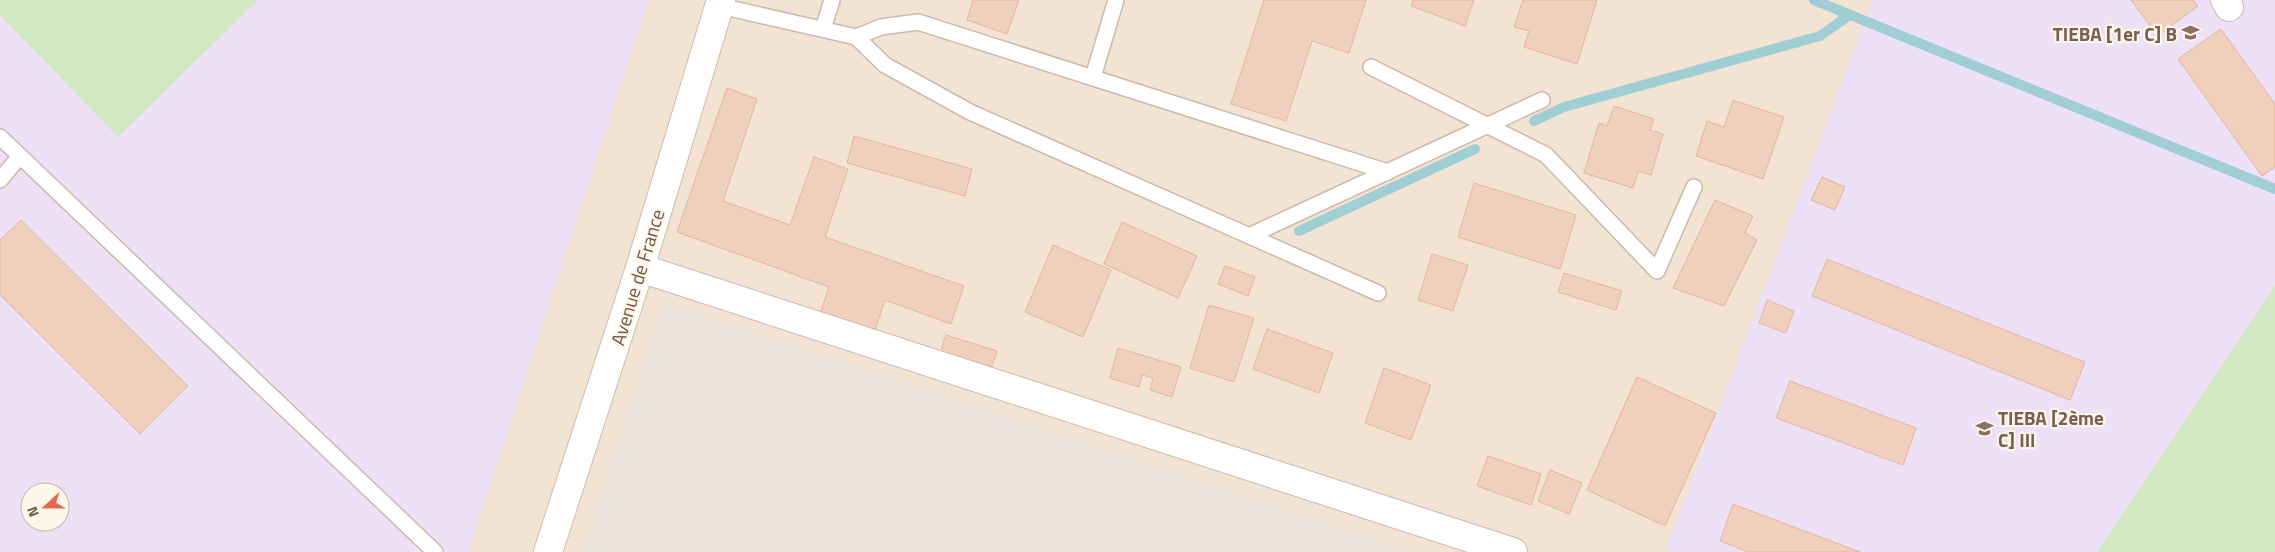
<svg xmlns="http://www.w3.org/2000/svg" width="2275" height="552" viewBox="0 0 2275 552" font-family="'Titillium Web',sans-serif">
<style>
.residential{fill:#f3e3d2;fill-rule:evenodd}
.industrial{fill:#ebe4de}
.education{fill:#eee0f7;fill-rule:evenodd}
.green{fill:#d2e8c2}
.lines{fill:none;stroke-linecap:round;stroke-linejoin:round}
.stream{stroke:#9fced5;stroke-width:10}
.building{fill:#f0cfbc;stroke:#e2b69d}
.service-casing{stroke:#ccb9aa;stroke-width:18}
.minor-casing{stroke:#ccb9aa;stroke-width:30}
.secondary-casing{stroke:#d1bbaa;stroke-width:30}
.service{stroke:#fff;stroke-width:15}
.minor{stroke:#fff;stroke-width:28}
.secondary{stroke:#fff;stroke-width:28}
.labels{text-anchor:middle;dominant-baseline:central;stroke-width:4.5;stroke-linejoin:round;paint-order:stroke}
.education-label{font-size:19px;font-weight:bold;fill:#785e54;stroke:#fef6e9;text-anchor:end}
.street-label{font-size:19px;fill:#72584a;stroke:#fef6e9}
</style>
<rect width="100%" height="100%" fill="#fbf1e3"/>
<path class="residential" d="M0,0H2275V552H0ZM30,492H60V522H30Z"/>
<polygon class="industrial" points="663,303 1407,552 582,552"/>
<g class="education">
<path d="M0,0H649L468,552H0ZM30,492H60V522H30Z"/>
<polygon points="1873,0 2275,0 2275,552 1674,552 1666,549"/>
</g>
<g class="green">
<polygon points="0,0 258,0 118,137 0,15"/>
<polygon points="2275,286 2275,552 2097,552"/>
</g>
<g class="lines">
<g class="stream">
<polyline points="1814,0 2275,189"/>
<polyline points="1534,121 1564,107 1820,36 1848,16"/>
<polyline points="1299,231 1475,149"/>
</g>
</g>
<g class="building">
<polygon points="973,0 1019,0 1007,34 967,20"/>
<polygon points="1264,0 1366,0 1349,53 1312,41 1286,121 1231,104"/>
<polygon points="1413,0 1474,0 1465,26 1411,6"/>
<polygon points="1523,0 1597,0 1577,64 1524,47 1529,31 1514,27"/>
<polygon points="2131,0 2193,0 2198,6 2158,36"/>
<polygon points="2221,29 2275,104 2275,167 2262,176 2178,59"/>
<polygon points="727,88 757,99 723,201 790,225 814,157 848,169 825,237 964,286 951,324 885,300 874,333 820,314 829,287 677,232"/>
<polygon points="1733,100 1784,117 1763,179 1696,156 1707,121 1724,127"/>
<polygon points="1614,106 1654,119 1650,130 1663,134 1651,175 1638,171 1633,188 1584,173 1599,123 1607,126"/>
<polygon points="854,136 972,169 965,196 847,163"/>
<polygon points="1822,177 1845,187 1835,210 1811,200"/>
<polygon points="1474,183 1576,215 1560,269 1458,237"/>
<polygon points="1715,200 1753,216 1745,233 1757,240 1724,306 1673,288"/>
<polygon points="21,220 188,386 140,434 0,295 0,240"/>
<polygon points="1122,222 1197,256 1178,298 1104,264"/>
<polygon points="1053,245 1111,270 1083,337 1025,312"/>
<polygon points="1432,254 1468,265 1453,311 1418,300"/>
<polygon points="1827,259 2085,362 2070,400 1812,296"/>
<polygon points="1225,266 1255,277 1248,296 1218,284"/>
<polygon points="1564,273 1622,291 1616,310 1558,292"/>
<polygon points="1767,300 1794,311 1786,333 1759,323"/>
<polygon points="1209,305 1254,318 1234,382 1190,368"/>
<polygon points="1267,329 1333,353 1319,393 1253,369"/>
<polygon points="946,335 997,351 991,369 940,353"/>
<polygon points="1118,348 1181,367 1172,397 1150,390 1153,378 1142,375 1139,387 1110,378"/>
<polygon points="1384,368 1431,385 1411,440 1365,423"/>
<polygon points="1637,377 1716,413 1665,526 1587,490"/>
<polygon points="1790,381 1916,428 1903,465 1776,418"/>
<polygon points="1488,456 1541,474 1531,505 1477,486"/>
<polygon points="1550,470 1582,483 1569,514 1538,501"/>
<polygon points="1733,504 1860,552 1748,552 1720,541"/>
</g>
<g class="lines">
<defs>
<g id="service">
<polyline points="720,6 856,37 885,65 970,112 1378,293"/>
<polyline points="823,29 832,0"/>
<polyline points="856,37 881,27 918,22 1388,172"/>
<polyline points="1371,67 1546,155 1657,271 1694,187"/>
<polyline points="1093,77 1116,0"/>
<polyline points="0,137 435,552"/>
<polyline points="0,180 20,156"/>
<polyline points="1249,236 1542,100"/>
</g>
<g id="minor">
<polyline points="2225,0 2229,7"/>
<polyline points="640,268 1513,552"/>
</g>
<polyline id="secondary" points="548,552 640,268 721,0"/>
</defs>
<use href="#service" class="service-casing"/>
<use href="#minor" class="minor-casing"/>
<use href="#secondary" class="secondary-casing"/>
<use href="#service" class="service"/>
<use href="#minor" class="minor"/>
<use href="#secondary" class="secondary"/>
</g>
<defs>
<symbol id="school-bare" viewBox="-9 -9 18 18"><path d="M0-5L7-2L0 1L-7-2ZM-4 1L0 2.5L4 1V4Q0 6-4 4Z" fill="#8d6e63" stroke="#fef6e9" stroke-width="2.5" paint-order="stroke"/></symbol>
</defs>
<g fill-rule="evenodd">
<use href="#school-bare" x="2178" y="20" width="25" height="25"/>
<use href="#school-bare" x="1972" y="416" width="25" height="25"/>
</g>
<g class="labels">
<g class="education-label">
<text x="2177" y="33">TIEBA [1er C] B</text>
<text x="1998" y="417" text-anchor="start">TIEBA [2ème<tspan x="1998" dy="22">C] III</tspan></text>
</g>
<g class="street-label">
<text transform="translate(637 277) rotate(-73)">Avenue de France</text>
</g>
</g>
<g transform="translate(45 507) rotate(249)"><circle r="24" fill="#fef6e9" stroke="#c6b7a9"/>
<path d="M0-4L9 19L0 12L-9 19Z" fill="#e16b4c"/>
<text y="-8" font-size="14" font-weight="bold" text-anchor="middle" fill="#72584a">N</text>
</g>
</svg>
